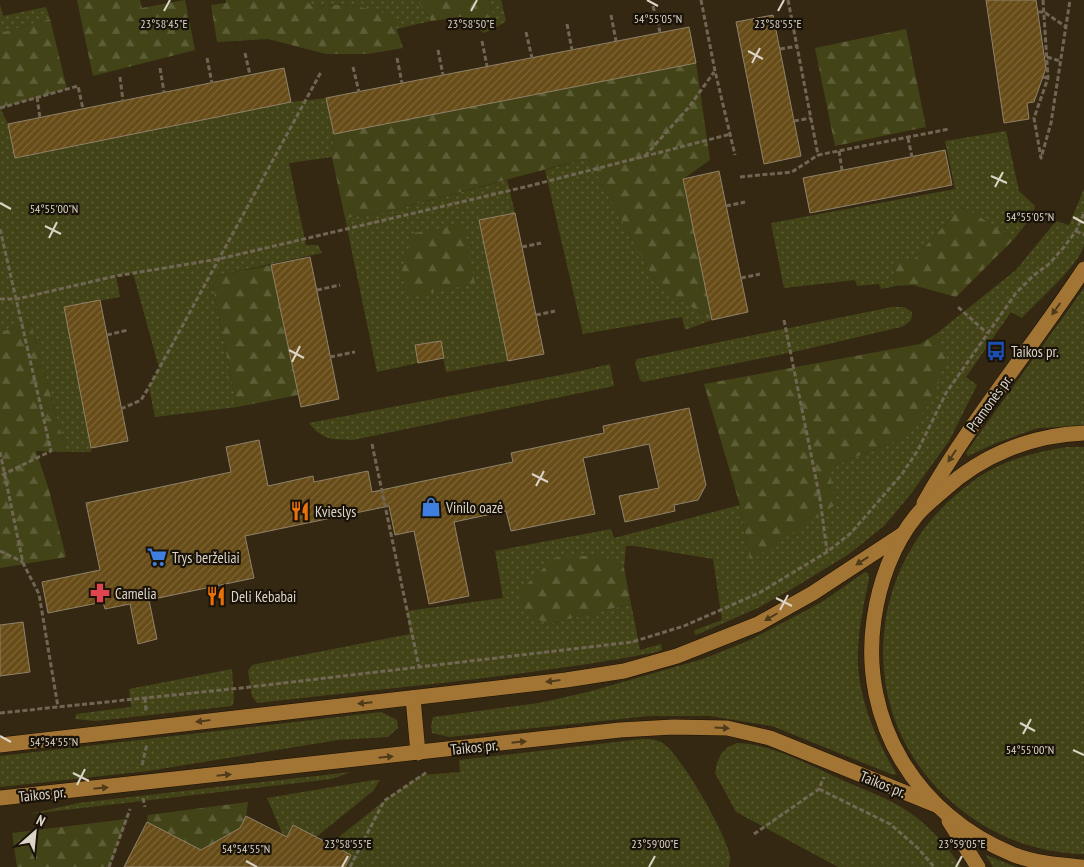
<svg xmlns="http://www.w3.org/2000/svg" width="1084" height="867" viewBox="0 0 1084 867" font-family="'PT Sans Narrow',sans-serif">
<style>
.grass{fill:url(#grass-dots)}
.forest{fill:url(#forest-firs)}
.building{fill:url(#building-hatch);stroke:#90826a}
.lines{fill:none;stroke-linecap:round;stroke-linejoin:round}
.primary-casing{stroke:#1c1100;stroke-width:16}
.path{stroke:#716653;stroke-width:3;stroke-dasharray:5 2.5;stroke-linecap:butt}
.primary{stroke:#a27534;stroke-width:15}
.oneway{fill:#4f3a1a}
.ticks{fill:none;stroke:#dcd4c7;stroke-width:2}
.labels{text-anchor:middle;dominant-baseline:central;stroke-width:4.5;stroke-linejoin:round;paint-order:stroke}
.poi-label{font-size:15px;fill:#dcd4c7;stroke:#181209;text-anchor:start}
.street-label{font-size:15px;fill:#dcd4c7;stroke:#181209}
.ticks-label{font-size:12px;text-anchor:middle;fill:#dcd4c7;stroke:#181209;stroke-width:4.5;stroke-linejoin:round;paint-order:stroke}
</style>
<defs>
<pattern id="grass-dots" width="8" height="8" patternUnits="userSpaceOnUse" patternTransform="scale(1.25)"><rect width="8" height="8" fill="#424417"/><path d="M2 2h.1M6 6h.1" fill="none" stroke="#5d5e37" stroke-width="1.8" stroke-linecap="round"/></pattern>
<pattern id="forest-firs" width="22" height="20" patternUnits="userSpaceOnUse" patternTransform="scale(1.25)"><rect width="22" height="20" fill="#424417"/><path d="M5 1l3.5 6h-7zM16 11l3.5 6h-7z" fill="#5d5e37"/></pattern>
<pattern id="building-hatch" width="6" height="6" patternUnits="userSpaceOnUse" patternTransform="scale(1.25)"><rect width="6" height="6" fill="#674c18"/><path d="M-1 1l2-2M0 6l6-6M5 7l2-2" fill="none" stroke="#7c6538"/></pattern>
</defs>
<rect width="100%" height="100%" fill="#352813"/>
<g class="grass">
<polygon points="304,0 417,0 431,21 396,29 391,15 348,4 315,7"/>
<polygon points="488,0 501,0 506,21 497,27"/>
<polygon points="0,4 3,16 46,7 50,19 0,33"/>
<polygon points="326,98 334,134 332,157 289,163 306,245 318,245 322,253 211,277 237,407 155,417 149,387 159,368 133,273 116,276 120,297 64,307 91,448 91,452 66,452 31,323 0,332 0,108 8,124 16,158 291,102"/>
<polygon points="1006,131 1019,191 1035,206 1033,215 1014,239 977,215 961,207 914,259 894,260 895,286 881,289 879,284 857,286 855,280 784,288 771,223 955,189 945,141"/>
<polygon points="588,158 657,285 712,320 685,330 682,317 583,334 545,170"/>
<polygon points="507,180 515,213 479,221 508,361 446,372 440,341 415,345 418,363 377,372 345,218 385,212"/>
<path d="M1084,189C1084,207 1084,226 1084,244C1082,263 1036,302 1022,318L1011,312L966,377L977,385L949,441L910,495L884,526L849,554L792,589L758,608L696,635L694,632L695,630L722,620L713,559L635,546H626L624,568L604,556L548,624L631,604L640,650L661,644L662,650L657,652C525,677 390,688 257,703L252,696L248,671L252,665L410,634L407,611L503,598L495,551L611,529L614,538L740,505L750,561L830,471L838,464L903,438L946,360L936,334L1016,270L1056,221L1069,225Z"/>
<polygon points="1084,288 1084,426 1038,428 996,443 968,456 966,453 982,430"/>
<path d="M892,307H904L912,312C913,321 908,323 901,327L798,351L643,382L640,380L635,363L637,359Z"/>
<path d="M610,364L614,386L353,440C332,439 323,441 309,423L576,372Z"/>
<path d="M1067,447H1084V854C1041,853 999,839 964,812C851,727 859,563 972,482C1000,461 1034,452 1067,447Z"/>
<path d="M865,572L868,573L869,579C864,603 859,626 858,651C856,694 875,738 897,775L891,774L772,726L710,716H649L449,737L432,733L431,726L433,717L539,703L588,692L703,659L750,640L822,602Z"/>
<polygon points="232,669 234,700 232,706 96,721 75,719 76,714 131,707 129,689"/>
<polygon points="381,712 397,720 398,728 388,737 338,740 148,771 0,787 0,756"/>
<path d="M642,739C650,739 657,739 664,744C682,757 726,834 730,856C731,859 729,864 729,867H345L351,855L330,844L384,801L422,775L460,772L459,760Z"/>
<path d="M737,743C774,744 817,769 851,784C870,792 892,800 909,812C930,827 947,845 961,867H838L736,812L715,773L717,763L721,754L728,747Z"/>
<polygon points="351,772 332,779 30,814 78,803"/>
<polygon points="374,780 380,780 373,791 316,837 287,837 283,835 267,798"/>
<polygon points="986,855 1016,867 993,867"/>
</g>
<g class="forest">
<polygon points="77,0 140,0 142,8 185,0 195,50 93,76"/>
<polygon points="226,0 304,0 315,7 348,4 392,15 403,48 367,54 326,54 268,39 217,42 211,5 226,3"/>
<polygon points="417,0 488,0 497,27 484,33 462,17 431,21"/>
<polygon points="50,19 67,89 0,108 0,33"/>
<polygon points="906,29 926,127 835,146 815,48"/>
<polygon points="696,63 710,160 683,179 712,320 657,285 588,158 385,212 345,218 332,157 334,134"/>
<polygon points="961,207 977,215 1014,239 956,297 913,285 895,286 894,259 914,259"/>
<polygon points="464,225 475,284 410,296 401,274 413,233"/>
<polygon points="271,265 298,395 237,407 211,277"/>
<polygon points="31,323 66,452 36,451 49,490 66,557 0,568 0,332"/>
<polygon points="936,334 946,360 932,401 903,438 838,464 830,472 835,505 750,561 740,505 704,384 920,344"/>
<polygon points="573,556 604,556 624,568 631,604 548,624 524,613 518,599 525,586 554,558"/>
<polygon points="248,802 246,816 240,828 201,850 147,822 148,815"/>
<polygon points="127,819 109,867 17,867 12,833"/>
</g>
<g class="building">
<polygon points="986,0 1036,0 1046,68 1034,102 1027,103 1029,119 1004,123"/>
<polygon points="773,15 801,156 764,164 736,22"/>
<polygon points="689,27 696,63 334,134 326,98"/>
<polygon points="284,68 291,102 15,158 8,124"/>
<polygon points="945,150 952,185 810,213 803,178"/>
<polygon points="719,171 748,312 712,320 683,179"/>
<polygon points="515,213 544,354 508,361 479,220"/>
<polygon points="310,257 339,399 301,407 271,265"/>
<polygon points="100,300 128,441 91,448 64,307"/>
<polygon points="441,341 444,358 418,363 415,345"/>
<polygon points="689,408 706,485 698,500 674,505 675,511 625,522 619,496 659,488 649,444 583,458 595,514 511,531 506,511 454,522 469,596 429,604 414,531 395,535 389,506 245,536 254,578 149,600 157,639 138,644 130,604 105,609 103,602 48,613 42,582 100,570 86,503 231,472 226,447 259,440 268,486 313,476 314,482 368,471 372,492 513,462 511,453 604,433 603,426"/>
<polygon points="23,622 30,672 0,676 0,625"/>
<polygon points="246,816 287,837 293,825 351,855 345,867 124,867 147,822 201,850 240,828"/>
</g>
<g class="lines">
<defs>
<g id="primary">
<path d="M924,503C970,421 1032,348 1084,269"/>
<polyline points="413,698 418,753"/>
<polyline points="0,745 566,680 624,671 677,656 758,624 813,593 903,534"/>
<polyline points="0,798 620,730 673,727 727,728 770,738 936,805"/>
<polyline points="949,821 978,867"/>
<path d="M1082,867C1059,865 1034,863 1012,854C917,815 859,722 874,619C879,583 893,544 916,516C924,506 935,498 944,490C982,455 1032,435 1084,433"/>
</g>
</defs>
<use href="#primary" class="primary-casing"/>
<g class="path">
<polyline points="701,0 715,71 735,155"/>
<polyline points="788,0 818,155 949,129"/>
<polyline points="1043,0 1048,78 1034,118 1041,158 1051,123 1070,0"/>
<polyline points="653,6 660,32"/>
<polyline points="1038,12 1044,12 1066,27"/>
<polyline points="611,15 616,41"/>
<polyline points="567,24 572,50"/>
<polyline points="526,32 532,58"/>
<polyline points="482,41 487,66"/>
<polyline points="780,49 798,46"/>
<polyline points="438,50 443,75"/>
<polyline points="245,53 250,75"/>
<polyline points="1047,57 1060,61"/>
<polyline points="207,58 212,83"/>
<polyline points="397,58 402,83"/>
<polyline points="353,67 359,92"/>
<polyline points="160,68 164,92"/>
<polyline points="120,77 123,101"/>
<polyline points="1043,77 1048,78"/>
<polyline points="37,97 40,118"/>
<polyline points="0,108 78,86 83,109"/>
<polyline points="794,121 811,118"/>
<polyline points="908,138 912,157"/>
<polyline points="839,151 842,170"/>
<polyline points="645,156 689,107 714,72"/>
<polyline points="740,177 792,172 818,155"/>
<polyline points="726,206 745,202"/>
<polyline points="0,229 51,451 0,476"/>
<polyline points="1076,231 1084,235"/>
<polyline points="522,247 541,243"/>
<polyline points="741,278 760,274"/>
<polyline points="317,290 340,285"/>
<polyline points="0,299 17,299 116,276 219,259 529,186 731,134"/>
<polyline points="958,307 987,333"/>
<polyline points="536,315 555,311"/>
<polyline points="784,320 820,499 827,551"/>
<polyline points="107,335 128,330"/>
<polyline points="330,357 355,352"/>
<polyline points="121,409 141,400 149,387 321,72"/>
<polyline points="372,444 419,667"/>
<polyline points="0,452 23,563 39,594 58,707"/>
<polyline points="0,551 23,562"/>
<polyline points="145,698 146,711"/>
<polyline points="0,713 241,688 632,642 684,626 759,593 827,552 851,533 902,474 918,450 946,393 1016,293 1033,276 1049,264 1064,247 1076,231 1084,213"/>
<polyline points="142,765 147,744"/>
<polyline points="819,789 890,824 919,849 934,867"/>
<polyline points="143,798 145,807"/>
<polyline points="754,834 819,789 824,777"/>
<polyline points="109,867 130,809"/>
<polyline points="350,867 384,801 427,772"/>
</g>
<use href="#primary" class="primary"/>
</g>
<defs><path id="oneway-solid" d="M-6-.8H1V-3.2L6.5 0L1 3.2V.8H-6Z" transform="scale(1.25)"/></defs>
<g class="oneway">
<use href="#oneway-solid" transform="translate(1056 309) rotate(125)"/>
<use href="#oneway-solid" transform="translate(952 456) rotate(124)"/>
<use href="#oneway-solid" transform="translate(862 561) rotate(147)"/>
<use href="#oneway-solid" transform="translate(771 617) rotate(150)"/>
<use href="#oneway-solid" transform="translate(553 681) rotate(173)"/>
<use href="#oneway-solid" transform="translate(365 703) rotate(174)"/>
<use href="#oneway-solid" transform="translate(203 721) rotate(173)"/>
<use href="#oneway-solid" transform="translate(722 728) rotate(3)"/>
<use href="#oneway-solid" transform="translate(519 742) rotate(-6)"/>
<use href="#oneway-solid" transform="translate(386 757) rotate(-6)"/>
<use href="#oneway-solid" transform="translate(224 775) rotate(-6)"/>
<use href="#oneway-solid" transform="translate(101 788) rotate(-6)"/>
</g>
<path class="ticks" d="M647,0L658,6M164,11L170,0M471,11L477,0M778,11L784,0M748,51L763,59M752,63L760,48M991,176L1007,183M995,187L1003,172M0,203L11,209M1073,217L1084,223M45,226L61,234M49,238L57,222M289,350L304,358M292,362L300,346M532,474L548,482M536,486L544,471M776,598L792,606M780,610L788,595M1020,723L1035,731M1023,734L1031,719M0,736L11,742M1073,750L1084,755M73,773L89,781M77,785L85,769M246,861L257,867M342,867L348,856M649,867L655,856M956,867L962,856"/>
<defs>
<symbol id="bus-bare" viewBox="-9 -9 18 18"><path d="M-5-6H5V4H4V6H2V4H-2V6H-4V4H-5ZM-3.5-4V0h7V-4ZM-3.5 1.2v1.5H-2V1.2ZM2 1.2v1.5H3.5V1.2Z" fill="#1a4fb4" stroke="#181209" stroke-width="2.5" paint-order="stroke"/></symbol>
<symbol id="shop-bare" viewBox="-9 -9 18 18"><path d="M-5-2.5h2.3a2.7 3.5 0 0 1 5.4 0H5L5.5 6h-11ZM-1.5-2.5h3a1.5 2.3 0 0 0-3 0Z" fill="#3f7fe0" stroke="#181209" stroke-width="2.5" paint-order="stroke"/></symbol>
<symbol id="restaurant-bare" viewBox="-9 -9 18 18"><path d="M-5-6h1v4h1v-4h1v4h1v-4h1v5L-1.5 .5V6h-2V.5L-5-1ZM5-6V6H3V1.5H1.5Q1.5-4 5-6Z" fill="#e8710a" stroke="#181209" stroke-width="2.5" paint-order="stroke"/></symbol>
<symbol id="supermarket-bare" viewBox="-9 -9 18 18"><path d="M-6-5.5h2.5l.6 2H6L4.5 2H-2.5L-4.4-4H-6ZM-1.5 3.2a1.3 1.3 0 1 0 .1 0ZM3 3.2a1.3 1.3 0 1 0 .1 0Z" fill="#3f7fe0" stroke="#181209" stroke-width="2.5" paint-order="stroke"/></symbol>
<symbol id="pharmacy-bare" viewBox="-9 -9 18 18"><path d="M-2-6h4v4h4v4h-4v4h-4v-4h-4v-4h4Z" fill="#e0444e" stroke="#181209" stroke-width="2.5" paint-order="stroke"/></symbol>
</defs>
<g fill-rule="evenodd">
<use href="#bus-bare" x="982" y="337" width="28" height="28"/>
<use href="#shop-bare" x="417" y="493" width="28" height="28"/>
<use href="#restaurant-bare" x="286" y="497" width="28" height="28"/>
<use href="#supermarket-bare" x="143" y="543" width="28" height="28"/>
<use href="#pharmacy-bare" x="86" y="579" width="28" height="28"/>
<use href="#restaurant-bare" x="202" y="582" width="28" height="28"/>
</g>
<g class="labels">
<g class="poi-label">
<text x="1011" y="351">Taikos pr.</text>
<text x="446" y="507">Vinilo oazė</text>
<text x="315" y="511">Kvieslys</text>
<text x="172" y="557">Trys berželiai</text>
<text x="115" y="593">Camelia</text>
<text x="231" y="596">Deli Kebabai</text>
</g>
<g class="street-label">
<text transform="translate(989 403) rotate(-54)">Pramonės pr.</text>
<text transform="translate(474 747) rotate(-6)">Taikos pr.</text>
<text transform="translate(883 784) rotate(22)">Taikos pr.</text>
<text transform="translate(42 794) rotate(-6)">Taikos pr.</text>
</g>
</g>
<g class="ticks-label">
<text x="658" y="23">54°55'05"N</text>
<text x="164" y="28">23°58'45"E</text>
<text x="471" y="28">23°58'50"E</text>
<text x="778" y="28">23°58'55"E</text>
<text x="54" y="213">54°55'00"N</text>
<text x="1030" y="221">54°55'05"N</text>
<text x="54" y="746">54°54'55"N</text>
<text x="1030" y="754">54°55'00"N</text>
<text x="348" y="848">23°58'55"E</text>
<text x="655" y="848">23°59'00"E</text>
<text x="962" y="848">23°59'05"E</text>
<text x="246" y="853">54°54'55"N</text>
</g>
<g transform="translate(35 832) rotate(27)" stroke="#181209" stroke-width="4" paint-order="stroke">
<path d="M0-4L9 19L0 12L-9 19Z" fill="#dcd4c7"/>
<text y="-8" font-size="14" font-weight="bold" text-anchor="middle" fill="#dcd4c7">N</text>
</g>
</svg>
